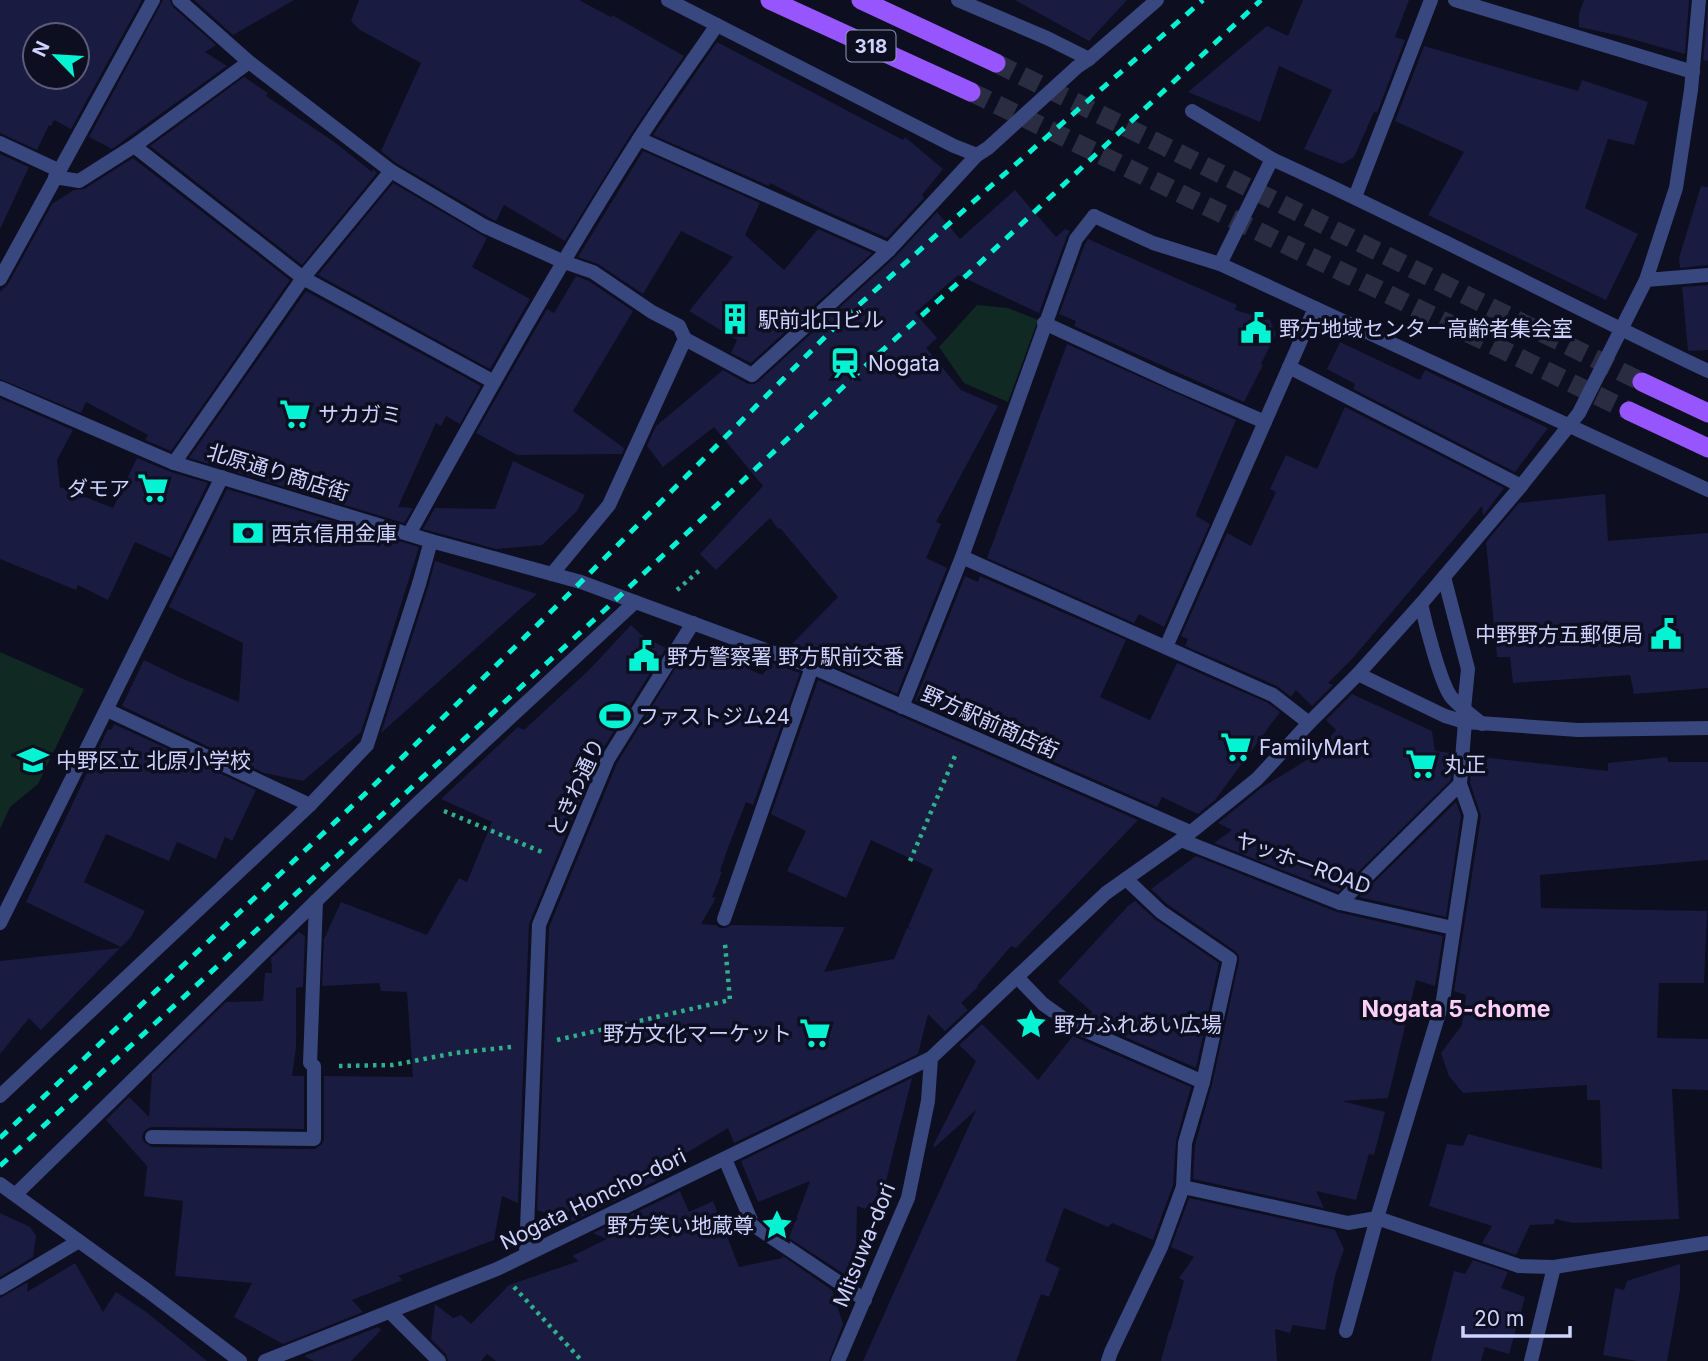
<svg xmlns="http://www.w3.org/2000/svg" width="1708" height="1361" viewBox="0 0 1708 1361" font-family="Inter,'Noto Sans JP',sans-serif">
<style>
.green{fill:#102a23}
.building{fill:#191b41;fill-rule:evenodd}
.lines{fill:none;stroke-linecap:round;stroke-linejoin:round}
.primary-tunnel{stroke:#2a2c41;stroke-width:19;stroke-dasharray:19 10;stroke-linecap:butt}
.path{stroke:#2fb08a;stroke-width:4.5;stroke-dasharray:3.5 5;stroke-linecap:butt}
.service{stroke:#39477f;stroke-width:14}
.pedestrian{stroke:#39477f;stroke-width:14}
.minor{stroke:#39477f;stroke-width:14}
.primary{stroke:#9756fd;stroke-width:19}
.rail{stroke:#04f4d3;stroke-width:5;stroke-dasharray:10 9;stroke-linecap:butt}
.labels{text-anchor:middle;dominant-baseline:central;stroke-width:7;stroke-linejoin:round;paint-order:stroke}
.shield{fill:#0d0e20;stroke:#9398bb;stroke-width:2}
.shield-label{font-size:19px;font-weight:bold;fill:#cdd3fe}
.poi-label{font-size:21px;fill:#cdd3fe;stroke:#0d0e20;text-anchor:start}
.street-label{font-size:21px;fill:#cdd3fe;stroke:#0d0e20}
.neighbourhood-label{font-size:23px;font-weight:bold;fill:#fecff8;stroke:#0d0e20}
</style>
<rect width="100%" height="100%" fill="#0d0e20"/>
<g class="green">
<polygon points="977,305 1008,308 1038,320 1008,402 964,383 939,347"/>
<polygon points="0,652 84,689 38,784 10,807 0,829"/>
</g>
<g class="building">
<path d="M0,0H142L71,129L54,120L51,126L49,125L37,150L0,133ZM35,35H77V77H35Z"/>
<polygon points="163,0 170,0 173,7 216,45 205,52 227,66 112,149 89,137"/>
<polygon points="194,0 294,0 233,35"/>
<polygon points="359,0 579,0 611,17 612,15 684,56 631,134 565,241 504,205 496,221 488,217 396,163 381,151 421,63 360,30 351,21"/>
<polygon points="1015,0 1127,0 1089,41"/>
<polygon points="1303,0 1409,0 1395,37 1405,40 1377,113 1374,112 1354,157 1342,164 1304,149 1332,90 1279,66 1260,122 1188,92 1267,26 1288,36"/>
<polygon points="1584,0 1689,0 1685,54 1621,36 1579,27 1579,14"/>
<polygon points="1708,7 1708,61 1703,60"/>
<polygon points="717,42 903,140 905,137 943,169 922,195 924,198 887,238 830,213 770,183 769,186 653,135"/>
<polygon points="1424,46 1578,91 1582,80 1648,102 1634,145 1608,139 1585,208 1638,234 1606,300 1428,215 1464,152 1395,121"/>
<polygon points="244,77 268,93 266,96 333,141 372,172 373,169 377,173 302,265 150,146"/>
<polygon points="643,151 760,203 745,235 784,270 818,229 872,253 751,363 731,353 737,340 689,311 733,257 681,231 643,294 598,264 578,257"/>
<polygon points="0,154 29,167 0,229"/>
<polygon points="133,158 290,280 171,451 145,440 148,435 86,402 81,413 0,379 0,292 8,284 52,204 74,190 84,189"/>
<polygon points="393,183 487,238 472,267 530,299 490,369 318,275"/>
<polygon points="1701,186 1708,187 1708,265 1680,268 1679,258"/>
<polygon points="1015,190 1056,237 1065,229 1070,231 1067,236 1039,313 958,275 915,313 937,338 926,348 961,390 998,406 936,522 941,524 926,558 947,568 897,694 816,658 788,648 838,597 780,528 778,529 770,518 716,570 700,554 763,486 714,427 663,467 647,446 656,426 723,370 748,384 754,384 758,382 895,257 937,212 960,239"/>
<polygon points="1088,239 1237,305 1235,310 1270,320 1276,334 1261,364 1263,365 1244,402 1074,326 1076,321 1059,314 1085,244"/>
<polygon points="576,276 589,281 633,311 573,411 624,448 622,454 517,455 476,433 547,309 554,313"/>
<polygon points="1708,285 1708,350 1688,351 1682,287"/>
<polygon points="306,291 481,386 460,424 446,416 441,426 436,423 398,507 413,508 404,523 189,458"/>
<polygon points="1340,342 1420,380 1425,370 1548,428 1515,472 1353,389 1355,384 1327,369"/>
<polygon points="1067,344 1236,420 1196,514 1197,514 1196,516 1210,524 1164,627 1139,614 1134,623 987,558"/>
<polygon points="0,398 73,430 57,460 60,487 113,508 137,458 171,472 208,483 171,558 135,542 108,600 78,585 76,590 0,559"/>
<polygon points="1345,407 1504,488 1483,516 1482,506 1352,659 1328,683 1333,685 1312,706 1296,690 1291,697 1277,686 1185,646 1188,639 1181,636 1227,533 1251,546 1276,492 1270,489 1286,455 1317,469"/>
<polygon points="513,461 585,495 577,511 542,545 496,549 423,529 435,508 495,509"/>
<polygon points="227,489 419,547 361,732 303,781 264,773 122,706 144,660 181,678 239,702 243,643 169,607"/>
<polygon points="1605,494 1608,541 1708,533 1708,688 1634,694 1630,675 1513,683 1510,657 1497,657 1486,542 1519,503"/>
<polygon points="435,561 537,594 381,733 428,587"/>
<polygon points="965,576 978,582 980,576 1126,640 1100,697 1150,720 1177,663 1268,703 1280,712 1215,800 1198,814 1162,797 1157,807 915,701"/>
<polygon points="631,625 644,637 666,648 599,755 529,924 518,1203 502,1196 494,1240 398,1276 403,1280 352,1300 363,1312 283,1344 234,1317 252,1283 175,1276 183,1201 144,1196 147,1166 106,1120 129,1097 149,1117 152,1074 226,1002 263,1001 265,973 272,973 271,958 299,932 305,936 303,987 296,988 296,1048 292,1076 304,1076 304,1129 152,1127 147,1129 143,1133 142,1138 144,1142 152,1147 315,1149 322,1144 324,1139 324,1076 413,1077 407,992 381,991 379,983 322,986 324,939 341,902 427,935 459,878 467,882 492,822 441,799 518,727 524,730 589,670"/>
<polygon points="702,653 739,667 740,665 762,675 773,663 800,673 753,805 746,802 729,845 720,871 722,872 712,897 716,898 701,924 716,925 720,928 725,928 731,925 845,927 824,972 894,959 907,928 912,929 908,927 933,869 871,840 846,898 787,871 806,831 771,814 818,680 1138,820 1016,948 1011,946 977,986 978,987 961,1003 968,1010 945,1031 928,1014 918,1054 734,1143 728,1128 668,1164 672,1173 569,1223 567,1222 581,1207 555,1217 537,1210 549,927 617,763 683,656 696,663"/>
<polygon points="1352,694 1432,731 1435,751 1453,753 1451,780 1338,892 1214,843 1232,830 1218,823 1261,788 1315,755 1336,730 1326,720"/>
<polygon points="114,724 256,790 232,841 225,837 216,859 177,842 169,861 106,834 84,882 145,911 131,937 121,947 26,902 108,729 111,730"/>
<polygon points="1472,756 1608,771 1608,763 1667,757 1668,762 1708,762 1708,860 1540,875 1541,908 1707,911 1704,983 1659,983 1657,1038 1708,1039 1708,1090 1672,1089 1679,1219 1573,1223 1555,1219 1554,1224 1530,1225 1516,1255 1482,1243 1492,1226 1429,1206 1447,1144 1463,1146 1468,1134 1602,1169 1600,1100 1587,1100 1587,1085 1463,1093 1449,1076 1441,1053 1462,1025 1466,995 1454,991 1481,816 1470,783"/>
<polygon points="1456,802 1461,816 1446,917 1359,897"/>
<polygon points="1196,856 1337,912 1443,936 1435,986 1416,980 1388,1098 1342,1101 1385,1112 1374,1155 1369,1154 1356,1200 1316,1191 1324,1208 1193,1179 1195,1145 1212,1084 1239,961 1239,956 1235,951 1167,904 1151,889"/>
<polygon points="1135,901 1156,920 1219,963 1196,1068 1086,1020 1092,1012 1058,982 1128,906"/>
<polygon points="120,948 41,1030 29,1018 0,1054 0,961"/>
<polygon points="982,1024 1038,1080 1073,1036 1191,1087 1176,1141 1173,1185 1153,1240 1112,1223 1108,1227 1064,1208 1045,1261 1060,1268 1049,1297 1041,1294 1016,1361 863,1361 976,1110 935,1147 933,1146 976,1061 959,1045"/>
<polygon points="912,1078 883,1193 865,1209 857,1206 856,1257 844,1274 789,1238 810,1181 758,1202 741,1161"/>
<polygon points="680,1191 689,1212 713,1201 739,1267 782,1258 783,1256 832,1290 843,1324 829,1361 496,1361 487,1354 481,1361 448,1361 446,1354 431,1339 435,1304 453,1318 461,1315 471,1324 509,1285 579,1261 572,1256 607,1239 593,1233"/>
<polygon points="1189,1198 1335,1230 1344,1249 1335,1276 1325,1330 1293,1325 1290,1333 1275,1329 1277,1361 1161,1361 1169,1331 1170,1331 1184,1281 1179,1278 1194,1257 1171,1247"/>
<polygon points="0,1213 30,1227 36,1236 33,1257 0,1277"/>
<polygon points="1473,1260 1508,1272 1501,1288 1525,1297 1509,1354 1485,1347 1481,1361 1431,1361 1454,1271 1465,1274"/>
<polygon points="75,1263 103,1312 116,1292 145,1311 207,1361 0,1361 0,1298 28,1282 27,1292"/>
<polygon points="1680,1264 1680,1290 1667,1361 1637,1361 1603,1355 1615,1288 1624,1290 1627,1281"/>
<polygon points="378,1327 381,1330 351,1361 314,1361 304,1356"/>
</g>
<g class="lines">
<g class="primary-tunnel">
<polyline points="996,63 1642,382"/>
<polyline points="971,92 1629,411"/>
</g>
<g class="path">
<polyline points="677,590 700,570"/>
<polyline points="444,811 542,852"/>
<polyline points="910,861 955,756"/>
<polyline points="557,1040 730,1000 725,944"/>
<polyline points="339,1066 393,1065 455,1053 511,1047"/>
<polyline points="514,1287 582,1361"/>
</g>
<g class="service">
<polyline points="1455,0 1693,72"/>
<polyline points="639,139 889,250"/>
<polyline points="0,143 58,170"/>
<polyline points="134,146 303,278 494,382"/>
<polyline points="55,177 79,181 134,146 249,62"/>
<polyline points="1355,197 1431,0"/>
<polyline points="1646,280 1708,275"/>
<polyline points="1044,323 1170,381 1265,422"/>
<polyline points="1289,367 1521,486"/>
<polyline points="174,463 303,278 391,171"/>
<polyline points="1444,577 1468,669 1464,709"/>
<path d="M1421,604C1425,622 1441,686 1452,698C1461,708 1472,715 1482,724"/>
<polyline points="902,707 962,557 1076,239 1094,216"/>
<polyline points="107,710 310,805"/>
<polyline points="724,919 812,667"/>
<polyline points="0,923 222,477"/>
<polyline points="1018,978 1043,1004 1071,1024 1203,1082"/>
<polyline points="0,1096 310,805 367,745 419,584"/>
<polyline points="152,1137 314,1139 314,1066 310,1063 316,901"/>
<polyline points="725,1159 753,1225 865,1300"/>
<polyline points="1183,1187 1348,1223 1377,1218 1346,1331"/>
<polyline points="16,1194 316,901 420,801 635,602"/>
<polyline points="0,1288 79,1241"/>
<polyline points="390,1312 439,1361"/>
<polyline points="1108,1361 1111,1352 1161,1247 1183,1187 1185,1143 1203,1082 1230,959 1161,912 1126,879"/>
</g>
<g class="pedestrian">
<polyline points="1181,840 1340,903 1453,928"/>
<polyline points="1340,903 1460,784"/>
<polyline points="526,1254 539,925 608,759 693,623"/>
</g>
<g class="minor">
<polyline points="179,0 249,62 391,171 484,226 564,262 593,272 652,312 679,326 685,339 752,375 889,250 977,155 988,148 1077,67 1089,59 1157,0"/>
<polyline points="668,0 954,146 977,155"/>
<polyline points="958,0 1047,38 1089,59"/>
<polyline points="1192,111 1272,159"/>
<polyline points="1094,216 1153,243 1220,264 1708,490"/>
<path d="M1220,264L1272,159C1419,226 1562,302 1708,371"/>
<polyline points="0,279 153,0"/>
<polyline points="0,388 174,463 431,541 581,582 812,667 1190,832"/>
<path d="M409,534C483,401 557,267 639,139C664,100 691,63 717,25"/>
<polyline points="962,557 1273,695 1309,723"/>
<polyline points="552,574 609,505 685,339"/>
<polyline points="419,584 431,541"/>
<polyline points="1166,647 1315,308"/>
<polyline points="1358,674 1445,716 1465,722 1578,730 1708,728"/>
<polyline points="1465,722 1460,784 1471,815 1443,1000 1377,1218 1519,1266 1554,1267 1708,1243"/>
<polyline points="0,1184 148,1291 240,1361"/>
<polyline points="265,1361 497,1269 931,1058 1106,893 1181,840 1257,779 1309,723 1358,674 1421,604 1521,486 1579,413 1646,280 1676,188 1691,90 1699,0"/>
<polyline points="838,1361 908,1198 928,1101 931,1058"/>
<polyline points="1531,1361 1554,1267"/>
</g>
<g class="primary">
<polyline points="770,0 971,92"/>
<polyline points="861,0 996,63"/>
<polyline points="1642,382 1708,413"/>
<polyline points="1629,411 1708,448"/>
</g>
<g class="rail">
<polyline points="0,1138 367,792 571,592 840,322 992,185 1203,0"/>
<polyline points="0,1166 609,606 875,357 968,274 1261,0"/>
</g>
</g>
<defs>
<symbol id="building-bare" viewBox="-9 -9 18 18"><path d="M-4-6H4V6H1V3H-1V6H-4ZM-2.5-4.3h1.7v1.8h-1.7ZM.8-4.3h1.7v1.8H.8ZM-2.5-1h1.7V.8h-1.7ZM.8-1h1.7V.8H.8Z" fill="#04f4d3" stroke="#0d0e20" stroke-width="2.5" paint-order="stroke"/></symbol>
<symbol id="civic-bare" viewBox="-9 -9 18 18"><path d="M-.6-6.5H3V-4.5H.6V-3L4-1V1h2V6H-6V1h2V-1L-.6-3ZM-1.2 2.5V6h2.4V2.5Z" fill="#04f4d3" stroke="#0d0e20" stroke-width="2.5" paint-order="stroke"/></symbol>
<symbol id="station-bare" viewBox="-9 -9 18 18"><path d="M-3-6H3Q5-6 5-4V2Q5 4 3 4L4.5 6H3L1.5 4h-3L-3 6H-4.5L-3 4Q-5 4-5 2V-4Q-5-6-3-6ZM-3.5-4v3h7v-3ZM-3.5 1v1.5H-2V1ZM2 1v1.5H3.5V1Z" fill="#04f4d3" stroke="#0d0e20" stroke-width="2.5" paint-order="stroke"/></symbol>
<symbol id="supermarket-bare" viewBox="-9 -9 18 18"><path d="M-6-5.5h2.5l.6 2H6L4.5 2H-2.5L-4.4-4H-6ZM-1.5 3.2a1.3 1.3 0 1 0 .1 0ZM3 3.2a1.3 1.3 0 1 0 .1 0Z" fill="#04f4d3" stroke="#0d0e20" stroke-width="2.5" paint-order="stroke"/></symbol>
<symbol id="bank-bare" viewBox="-9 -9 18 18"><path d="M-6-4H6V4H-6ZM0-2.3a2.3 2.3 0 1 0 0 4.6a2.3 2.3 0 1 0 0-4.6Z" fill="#04f4d3" stroke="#0d0e20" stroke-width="2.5" paint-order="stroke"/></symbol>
<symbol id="stadium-bare" viewBox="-9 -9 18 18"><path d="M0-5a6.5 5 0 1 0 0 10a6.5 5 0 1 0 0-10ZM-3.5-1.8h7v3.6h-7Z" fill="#04f4d3" stroke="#0d0e20" stroke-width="2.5" paint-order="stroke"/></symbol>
<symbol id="school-bare" viewBox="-9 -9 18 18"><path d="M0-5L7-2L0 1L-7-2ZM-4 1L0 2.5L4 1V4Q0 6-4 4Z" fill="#04f4d3" stroke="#0d0e20" stroke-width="2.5" paint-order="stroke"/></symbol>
<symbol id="sight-bare" viewBox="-9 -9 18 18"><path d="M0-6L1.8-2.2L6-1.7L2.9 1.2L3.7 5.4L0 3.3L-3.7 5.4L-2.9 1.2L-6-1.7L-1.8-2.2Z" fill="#04f4d3" stroke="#0d0e20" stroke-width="2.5" paint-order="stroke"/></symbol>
</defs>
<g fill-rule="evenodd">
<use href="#building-bare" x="713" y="297" width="44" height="44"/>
<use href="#civic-bare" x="1234" y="306" width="44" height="44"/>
<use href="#station-bare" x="823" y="341" width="44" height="44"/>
<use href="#supermarket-bare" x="273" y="392" width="44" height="44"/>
<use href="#supermarket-bare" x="131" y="466" width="44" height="44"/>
<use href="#bank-bare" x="226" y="511" width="44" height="44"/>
<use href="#civic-bare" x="1644" y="612" width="44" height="44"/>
<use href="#civic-bare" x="622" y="634" width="44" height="44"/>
<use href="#stadium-bare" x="593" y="694" width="44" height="44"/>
<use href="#supermarket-bare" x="1214" y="725" width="44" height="44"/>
<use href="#school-bare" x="11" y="738" width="44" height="44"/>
<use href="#supermarket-bare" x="1399" y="742" width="44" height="44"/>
<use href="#sight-bare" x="1009" y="1002" width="44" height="44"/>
<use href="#supermarket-bare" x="793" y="1011" width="44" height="44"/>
<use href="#sight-bare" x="755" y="1203" width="44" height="44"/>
</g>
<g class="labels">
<rect class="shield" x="846.5" y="30.5" width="49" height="31" rx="5"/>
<g class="shield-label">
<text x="871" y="46">318</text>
</g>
<g class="poi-label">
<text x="758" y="319">駅前北口ビル</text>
<text x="1279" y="328">野方地域センター高齢者集会室</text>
<text x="868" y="363">Nogata</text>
<text x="318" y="414">サカガミ</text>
<text x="130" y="488" text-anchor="end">ダモア</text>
<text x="271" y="533">西京信用金庫</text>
<text x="1643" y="634" text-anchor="end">中野野方五郵便局</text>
<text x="667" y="656">野方警察署 野方駅前交番</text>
<text x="638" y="716">ファストジム24</text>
<text x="1259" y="747">FamilyMart</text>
<text x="56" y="760">中野区立 北原小学校</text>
<text x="1444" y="764">丸正</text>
<text x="1054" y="1024">野方ふれあい広場</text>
<text x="792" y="1033" text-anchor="end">野方文化マーケット</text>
<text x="754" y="1225" text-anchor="end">野方笑い地蔵尊</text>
</g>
<g class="street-label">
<text transform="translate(278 472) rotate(17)">北原通り商店街</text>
<text transform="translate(990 722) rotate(24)">野方駅前商店街</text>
<text transform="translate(576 787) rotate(-65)">ときわ通り</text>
<text transform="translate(1303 863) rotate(20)">ヤッホーROAD</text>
<text transform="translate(593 1199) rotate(-26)">Nogata Honcho-dori</text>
<text transform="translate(864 1245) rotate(-68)">Mitsuwa-dori</text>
</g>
<g class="neighbourhood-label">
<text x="1456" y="1009">Nogata 5-chome</text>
</g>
</g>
<g transform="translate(56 56) rotate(295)"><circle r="33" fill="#0d0e20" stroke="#5a5d79" stroke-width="2"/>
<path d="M0-5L12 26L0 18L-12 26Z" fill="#04f4d3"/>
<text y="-10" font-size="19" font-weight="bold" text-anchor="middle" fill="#cdd3fe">N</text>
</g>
<path d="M1463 1326v10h107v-10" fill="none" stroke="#cdd3fe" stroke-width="3.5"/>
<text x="1474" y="1326" font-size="21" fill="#cdd3fe" stroke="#0d0e20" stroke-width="5" paint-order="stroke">20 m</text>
</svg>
